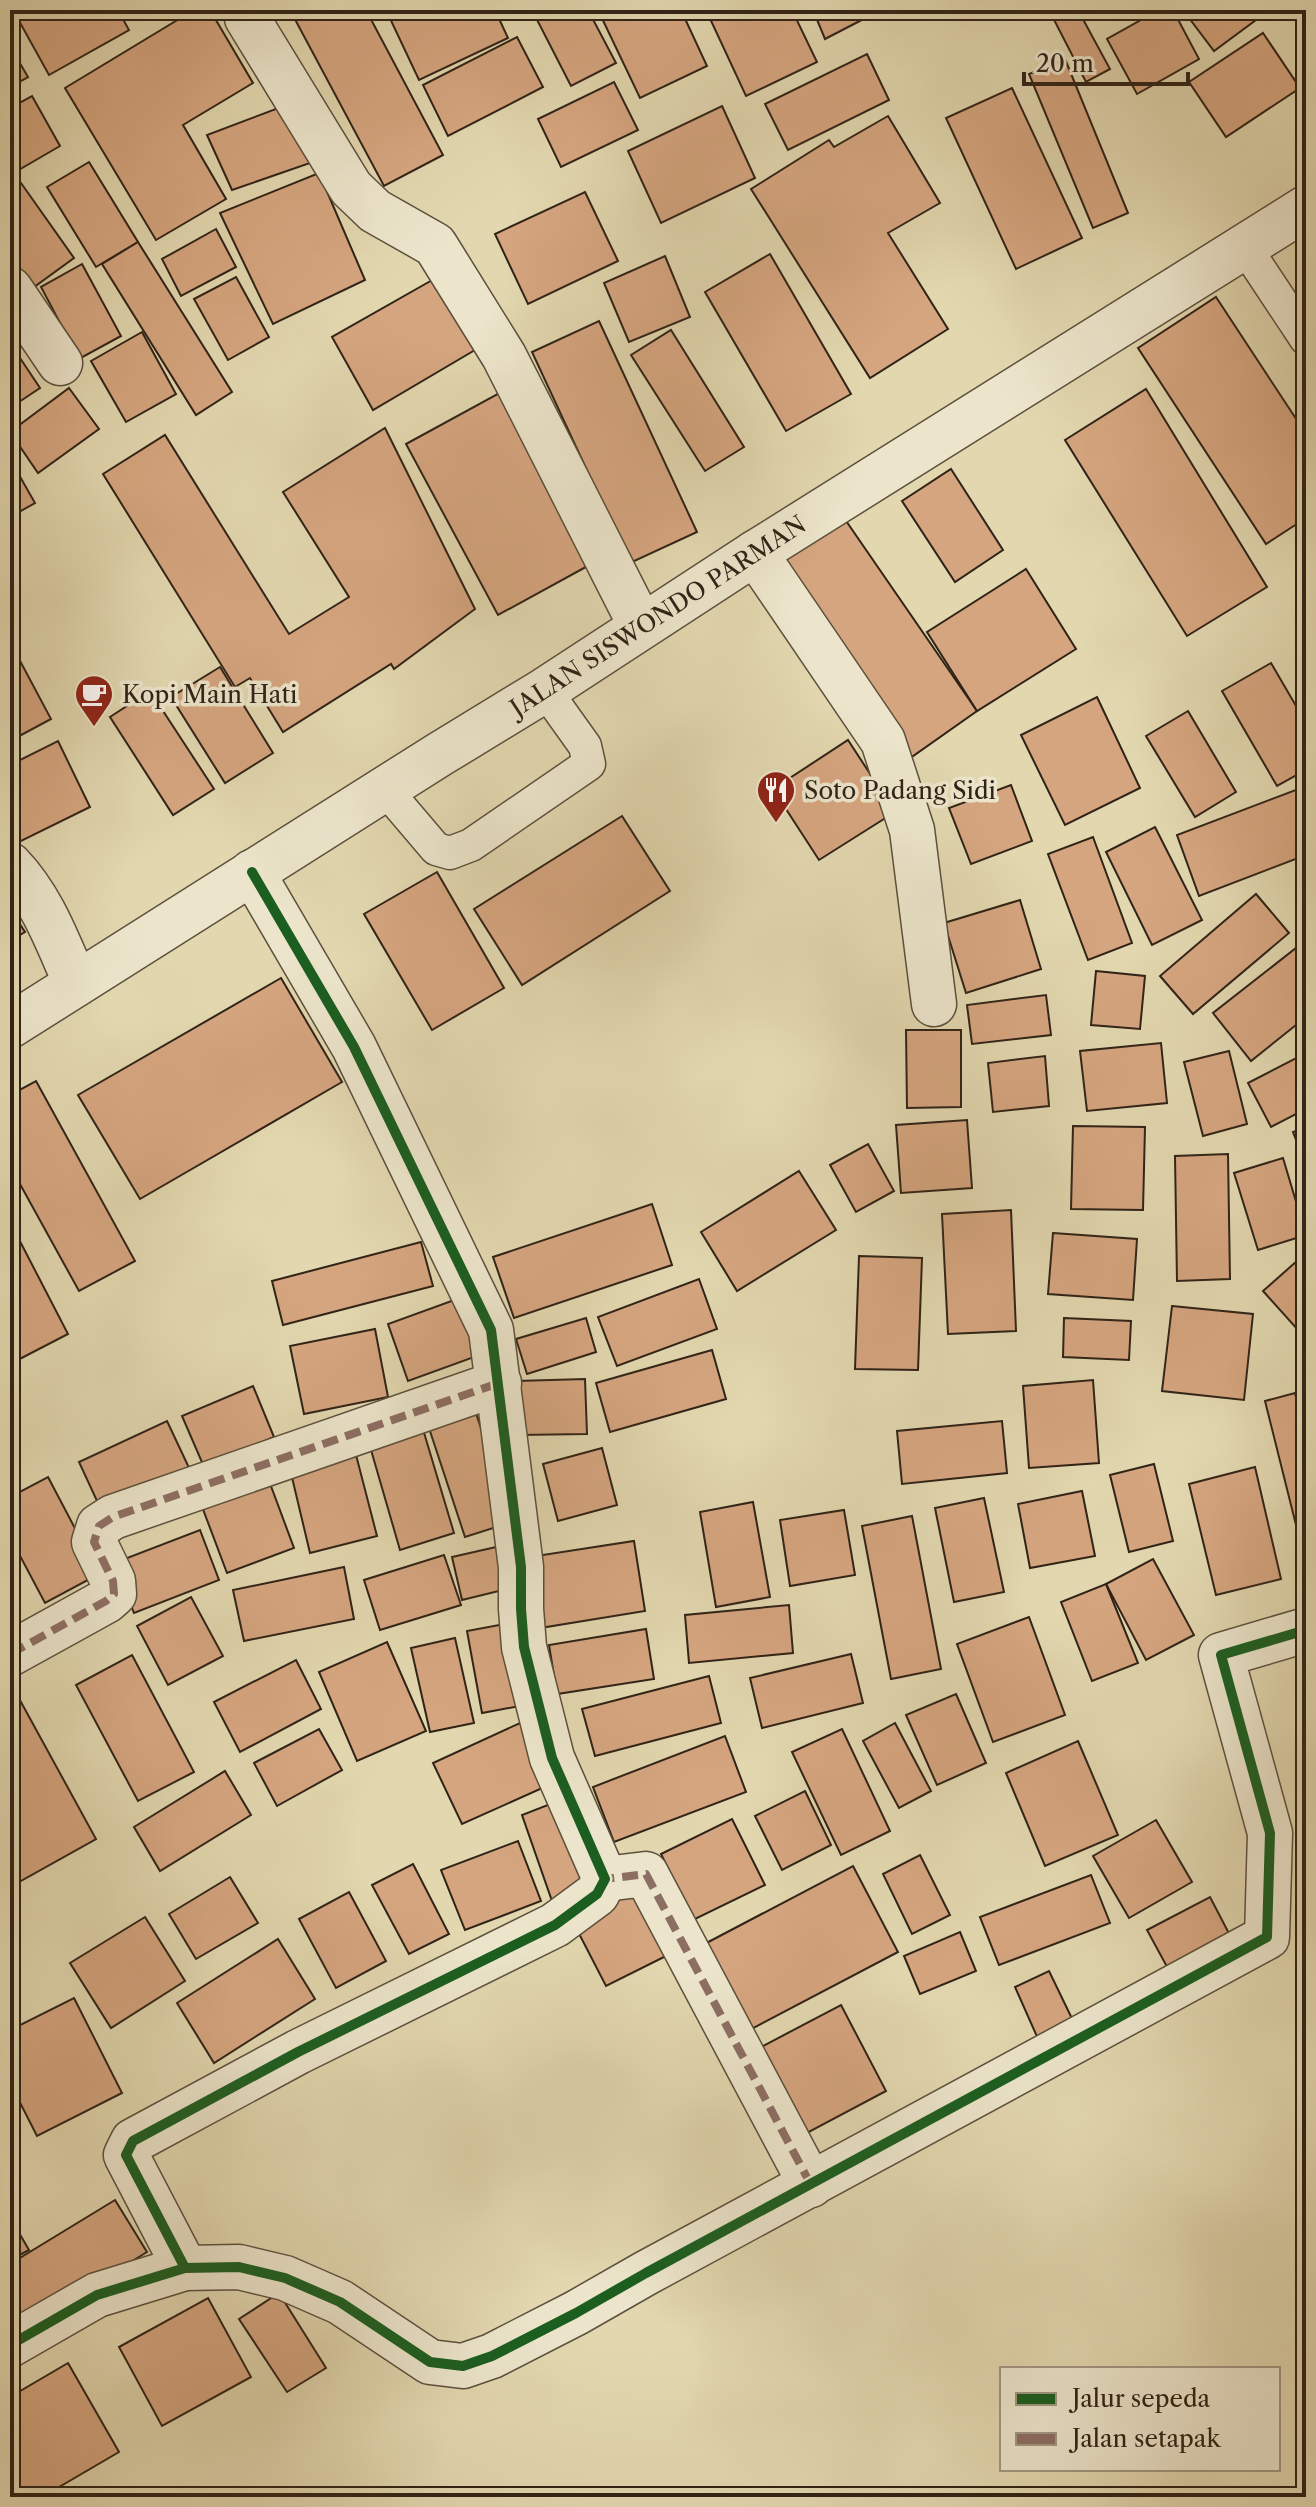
<svg xmlns="http://www.w3.org/2000/svg" width="1316" height="2507" viewBox="0 0 1316 2507" font-family="'Libre Caslon Text',serif">
<style>
.building{fill:#d5a57f;stroke:#302317;stroke-width:2}
.lines{fill:none;stroke-linecap:round;stroke-linejoin:round}
.service-casing{stroke:#5c503d;stroke-width:35}
.minor-casing{stroke:#5c503d;stroke-width:47}
.tertiary-casing{stroke:#5c503d;stroke-width:47}
.service{stroke:#ece5cb;stroke-width:32}
.minor{stroke:#ece5cb;stroke-width:44}
.tertiary{stroke:#ece5cb;stroke-width:44}
.quiet{stroke:#8d6e63;stroke-width:8;stroke-dasharray:16 8;stroke-linecap:butt}
.cycleway-casing{stroke:#ece5cb;stroke-width:15}
.cycleway{stroke:#1b5e20;stroke-width:10}
.labels{text-anchor:middle;dominant-baseline:central;stroke-width:7;stroke-linejoin:round;paint-order:stroke}
.street-label{font-size:24px;fill:#302317;stroke:#ece5cb}
.poi-label{font-size:24px;fill:#302317;stroke:#ece5cb;text-anchor:start}
</style>
<rect width="100%" height="100%" fill="#e2d7af"/>
<filter id="stains"><feTurbulence type="fractalNoise" baseFrequency=".0025" numOctaves="4"/><feColorMatrix values="0 0 0 0 .2 0 0 0 0 .09 0 0 0 0 .02 0 0 0 .5 -.17"/></filter>
<radialGradient id="worn" r=".72"><stop offset=".6" stop-color="#630" stop-opacity="0"/><stop offset="1" stop-color="#630" stop-opacity=".3"/></radialGradient>
<g class="building">
<polygon points="13,10 118,10 129,30 49,75"/>
<polygon points="194,10 210,10 253,83 183,125 226,199 156,240 65,88"/>
<polygon points="290,10 366,10 443,155 384,186"/>
<polygon points="386,10 495,10 508,38 419,80"/>
<polygon points="532,10 588,10 616,63 571,86"/>
<polygon points="598,10 681,10 707,66 640,98"/>
<polygon points="706,10 792,10 817,62 746,96"/>
<polygon points="813,10 881,10 825,39"/>
<polygon points="1049,10 1078,10 1110,69 1086,82"/>
<polygon points="1159,10 1173,10 1199,59 1137,94 1107,39"/>
<polygon points="1183,10 1261,10 1264,14 1214,51"/>
<polygon points="1263,33 1300,88 1226,137 1189,82"/>
<polygon points="517,37 543,87 448,136 423,85"/>
<polygon points="10,46 28,77 10,87"/>
<polygon points="867,54 889,100 788,150 765,104"/>
<polygon points="1065,59 1128,213 1093,228 1029,74"/>
<polygon points="614,82 638,130 561,167 538,119"/>
<polygon points="1012,88 1082,238 1016,269 946,118"/>
<polygon points="32,96 60,146 10,175 10,108"/>
<polygon points="289,104 313,162 232,190 207,135"/>
<polygon points="722,106 755,178 661,223 628,151"/>
<polygon points="888,116 940,203 888,233 948,329 870,378 751,189 829,140 834,147"/>
<polygon points="89,162 138,242 96,267 47,187"/>
<polygon points="319,173 365,280 273,324 220,213"/>
<polygon points="21,183 74,258 23,295 10,277 10,190"/>
<polygon points="585,192 618,261 528,304 495,234"/>
<polygon points="216,229 236,267 181,296 162,259"/>
<polygon points="138,242 232,392 196,415 102,264"/>
<polygon points="770,254 851,394 786,431 705,292"/>
<polygon points="665,256 690,317 629,342 604,283"/>
<polygon points="82,264 121,336 79,359 41,287"/>
<polygon points="236,277 269,337 228,360 194,299"/>
<polygon points="434,279 475,350 373,410 332,337"/>
<polygon points="1216,297 1306,434 1306,518 1266,544 1138,348"/>
<polygon points="599,321 697,532 630,563 532,352"/>
<polygon points="671,330 744,447 705,471 631,355"/>
<polygon points="142,332 176,394 126,422 91,361"/>
<polygon points="20,358 40,388 10,408 10,365"/>
<polygon points="69,388 99,429 38,473 10,432"/>
<polygon points="1146,389 1267,587 1187,636 1065,440"/>
<polygon points="503,391 595,562 498,615 406,444"/>
<polygon points="385,428 475,609 394,669 391,664 283,732 250,678 235,687 103,474 165,435 289,634 349,597 283,492"/>
<polygon points="10,459 35,503 10,517"/>
<polygon points="951,469 1003,550 955,582 902,501"/>
<polygon points="842,515 977,711 906,761 771,565"/>
<polygon points="1026,569 1076,649 977,711 927,632"/>
<polygon points="10,642 51,719 10,741"/>
<polygon points="1271,663 1306,723 1306,770 1277,786 1222,691"/>
<polygon points="220,667 273,753 225,783 171,697"/>
<polygon points="150,691 214,789 173,815 110,717"/>
<polygon points="1097,697 1140,788 1065,825 1021,735"/>
<polygon points="1188,711 1236,792 1195,817 1146,736"/>
<polygon points="848,740 895,812 819,860 773,789"/>
<polygon points="58,741 90,807 19,842 10,823 10,765"/>
<polygon points="1011,785 1032,841 971,864 949,808"/>
<polygon points="1301,788 1306,802 1306,855 1199,896 1177,835"/>
<polygon points="622,816 670,891 522,985 474,909"/>
<polygon points="1155,827 1202,920 1152,945 1106,852"/>
<polygon points="1093,837 1132,943 1088,960 1048,854"/>
<polygon points="437,872 504,988 432,1030 364,914"/>
<polygon points="1256,894 1289,933 1193,1014 1160,976"/>
<polygon points="1020,900 1041,969 966,993 944,923"/>
<polygon points="10,909 25,932 10,941"/>
<polygon points="1296,948 1306,960 1306,1017 1251,1061 1213,1013"/>
<polygon points="1096,971 1145,976 1140,1029 1091,1025"/>
<polygon points="281,978 342,1082 140,1199 78,1095"/>
<polygon points="1046,995 1051,1035 972,1044 967,1005"/>
<polygon points="906,1030 961,1030 961,1107 907,1108"/>
<polygon points="1161,1043 1167,1103 1087,1111 1080,1051"/>
<polygon points="1229,1051 1247,1124 1203,1136 1184,1062"/>
<polygon points="1302,1055 1306,1063 1306,1109 1271,1127 1248,1083"/>
<polygon points="1045,1056 1049,1106 993,1112 988,1063"/>
<polygon points="36,1081 135,1261 79,1291 10,1166 10,1095"/>
<polygon points="967,1120 972,1188 901,1193 896,1125"/>
<polygon points="1073,1126 1145,1127 1143,1210 1071,1209"/>
<polygon points="1306,1127 1306,1166 1293,1132"/>
<polygon points="868,1144 894,1191 856,1212 830,1165"/>
<polygon points="1228,1154 1230,1279 1177,1281 1175,1156"/>
<polygon points="1283,1158 1306,1235 1258,1250 1234,1173"/>
<polygon points="799,1171 836,1230 737,1291 701,1232"/>
<polygon points="652,1204 672,1265 514,1318 493,1257"/>
<polygon points="1011,1210 1016,1331 948,1334 942,1214"/>
<polygon points="10,1222 68,1334 10,1364"/>
<polygon points="1053,1233 1137,1239 1133,1300 1048,1294"/>
<polygon points="421,1242 433,1286 283,1325 272,1281"/>
<polygon points="1306,1253 1306,1339 1263,1291"/>
<polygon points="859,1256 922,1258 918,1370 855,1369"/>
<polygon points="699,1279 717,1329 617,1366 598,1317"/>
<polygon points="468,1295 488,1352 408,1381 388,1324"/>
<polygon points="1172,1306 1253,1314 1244,1400 1162,1391"/>
<polygon points="586,1318 596,1352 527,1374 516,1339"/>
<polygon points="1064,1318 1131,1321 1129,1360 1063,1357"/>
<polygon points="375,1329 388,1397 304,1414 290,1346"/>
<polygon points="712,1350 726,1399 610,1432 596,1383"/>
<polygon points="585,1379 587,1434 517,1435 516,1381"/>
<polygon points="1093,1380 1099,1463 1029,1468 1023,1386"/>
<polygon points="253,1386 274,1437 204,1467 182,1416"/>
<polygon points="1295,1393 1306,1438 1306,1530 1298,1533 1265,1401"/>
<polygon points="472,1401 512,1522 465,1537 425,1416"/>
<polygon points="167,1421 191,1472 103,1514 79,1462"/>
<polygon points="1002,1421 1007,1473 902,1484 897,1431"/>
<polygon points="422,1426 454,1533 400,1550 369,1443"/>
<polygon points="602,1448 617,1505 558,1521 543,1464"/>
<polygon points="355,1451 377,1536 310,1553 290,1469"/>
<polygon points="1154,1464 1173,1541 1129,1552 1110,1475"/>
<polygon points="1255,1467 1281,1579 1216,1595 1189,1484"/>
<polygon points="265,1470 294,1548 227,1573 198,1496"/>
<polygon points="48,1477 99,1574 45,1603 10,1537 10,1497"/>
<polygon points="1082,1491 1095,1556 1030,1568 1018,1504"/>
<polygon points="984,1498 1004,1592 954,1602 935,1508"/>
<polygon points="753,1502 770,1597 716,1607 700,1512"/>
<polygon points="844,1510 855,1575 790,1586 780,1520"/>
<polygon points="912,1516 941,1669 891,1679 862,1526"/>
<polygon points="200,1530 219,1580 134,1613 114,1563"/>
<polygon points="634,1541 645,1611 534,1629 523,1558"/>
<polygon points="505,1545 515,1587 462,1600 452,1557"/>
<polygon points="444,1555 461,1605 380,1630 364,1580"/>
<polygon points="1153,1559 1194,1635 1146,1660 1106,1584"/>
<polygon points="344,1567 354,1619 244,1641 233,1590"/>
<polygon points="1106,1584 1138,1663 1092,1681 1061,1602"/>
<polygon points="191,1597 223,1656 168,1685 137,1626"/>
<polygon points="789,1605 793,1653 689,1663 685,1615"/>
<polygon points="1029,1617 1065,1715 993,1742 957,1644"/>
<polygon points="510,1623 525,1705 482,1713 467,1631"/>
<polygon points="646,1629 654,1679 557,1694 549,1645"/>
<polygon points="455,1638 474,1723 430,1732 411,1648"/>
<polygon points="387,1642 426,1731 357,1761 319,1672"/>
<polygon points="851,1654 863,1703 762,1728 750,1678"/>
<polygon points="132,1655 194,1772 138,1801 76,1685"/>
<polygon points="296,1660 321,1709 240,1752 214,1702"/>
<polygon points="709,1676 721,1723 595,1756 582,1709"/>
<polygon points="10,1682 96,1839 10,1887"/>
<polygon points="956,1694 986,1763 937,1785 906,1715"/>
<polygon points="520,1723 549,1785 462,1824 433,1763"/>
<polygon points="895,1723 931,1791 899,1808 863,1741"/>
<polygon points="319,1729 342,1770 277,1806 254,1763"/>
<polygon points="842,1729 890,1831 841,1855 792,1752"/>
<polygon points="725,1736 746,1792 614,1842 593,1787"/>
<polygon points="1078,1741 1118,1835 1045,1866 1006,1773"/>
<polygon points="225,1771 251,1815 160,1871 134,1827"/>
<polygon points="805,1791 831,1845 782,1870 755,1816"/>
<polygon points="558,1801 588,1888 552,1901 522,1815"/>
<polygon points="732,1819 765,1885 693,1920 661,1854"/>
<polygon points="1156,1820 1192,1882 1129,1918 1093,1856"/>
<polygon points="518,1841 541,1901 465,1930 441,1870"/>
<polygon points="920,1855 950,1915 912,1934 883,1874"/>
<polygon points="413,1864 449,1934 409,1954 372,1885"/>
<polygon points="853,1866 898,1952 740,2035 695,1949"/>
<polygon points="1091,1875 1110,1923 999,1965 980,1917"/>
<polygon points="230,1877 258,1923 196,1959 169,1914"/>
<polygon points="636,1891 668,1955 606,1986 573,1922"/>
<polygon points="349,1892 386,1961 336,1988 299,1919"/>
<polygon points="1210,1897 1234,1943 1172,1976 1147,1930"/>
<polygon points="145,1917 185,1981 111,2028 70,1963"/>
<polygon points="960,1932 976,1971 920,1994 904,1956"/>
<polygon points="278,1939 315,1999 214,2063 177,2003"/>
<polygon points="1049,1971 1079,2033 1043,2050 1015,1987"/>
<polygon points="74,1998 122,2093 37,2136 10,2083 10,2030"/>
<polygon points="841,2005 886,2091 790,2142 744,2056"/>
<polygon points="115,2200 147,2252 10,2336 10,2264"/>
<polygon points="10,2217 29,2250 10,2260"/>
<polygon points="279,2293 326,2368 287,2392 239,2319"/>
<polygon points="208,2298 251,2377 162,2426 119,2347"/>
<polygon points="68,2363 119,2452 42,2497 10,2497 10,2397"/>
</g>
<g class="lines">
<defs>
<g id="service">
<polyline points="1245,247 1306,339"/>
<polyline points="385,789 436,849 450,853 471,845 589,764 585,746 545,690"/>
</g>
<g id="minor">
<polyline points="247,18 351,188 375,211 435,245 504,356 641,626"/>
<polyline points="10,289 60,363"/>
<polyline points="755,553 883,741 912,830 934,1004"/>
<path d="M10,865C42,898 58,943 76,984"/>
<polyline points="10,1654 106,1601 114,1594 113,1581 94,1542 99,1526 113,1517 499,1383"/>
<polyline points="605,1879 646,1874 811,2185"/>
<polyline points="185,2268 126,2155 133,2141 298,2052 555,1925 597,1894 605,1879 552,1758 524,1647 521,1609 521,1567 491,1330 354,1047 252,872"/>
<polyline points="10,2345 97,2295 185,2268 239,2267 285,2278 340,2302 430,2362 463,2366 492,2356 576,2313 646,2273 1267,1937 1270,1833 1221,1655 1306,1630"/>
</g>
<polyline id="tertiary" points="10,1026 440,754 545,690 755,553 1306,208"/>
</defs>
<use href="#service" class="service-casing"/>
<use href="#minor" class="minor-casing"/>
<use href="#tertiary" class="tertiary-casing"/>
<use href="#service" class="service"/>
<use href="#minor" class="minor"/>
<use href="#tertiary" class="tertiary"/>
<g class="quiet">
<polyline points="10,1654 106,1601 114,1594 113,1581 94,1542 99,1526 113,1517 499,1383"/>
<polyline points="602,1885 605,1879 646,1874 811,2185"/>
</g>
<defs>
<g id="cycleway">
<polyline points="185,2268 126,2155 133,2141 298,2052 555,1925 597,1894 605,1879 552,1758 524,1647 521,1609 521,1567 491,1330 354,1047 252,872"/>
<polyline points="10,2345 97,2295 185,2268 239,2267 285,2278 340,2302 430,2362 463,2366 492,2356 576,2313 646,2273 1267,1937 1270,1833 1221,1655 1306,1630"/>
</g>
</defs>
<use href="#cycleway" class="cycleway-casing"/>
<use href="#cycleway" class="cycleway"/>
</g>
<defs>
<symbol id="cafe-pin" viewBox="-11 -11 22 30"><path d="M0 17L-7.5 6A9.5 9.5 0 1 1 7.5 6Z" fill="#8f2418" stroke="#ece5cb"/><path d="M-5.5-4.5H6V0H3Q3 3.5 0 3.5H-2.5Q-5.5 3.5-5.5 0ZM3-3.2v2h1.7v-2ZM-6 4.5H4V6H-6Z" fill="#fff"/></symbol>
<symbol id="restaurant-pin" viewBox="-11 -11 22 30"><path d="M0 17L-7.5 6A9.5 9.5 0 1 1 7.5 6Z" fill="#8f2418" stroke="#ece5cb"/><path d="M-5-6h1v4h1v-4h1v4h1v-4h1v5L-1.5 .5V6h-2V.5L-5-1ZM5-6V6H3V1.5H1.5Q1.5-4 5-6Z" fill="#fff"/></symbol>
</defs>
<g fill-rule="evenodd">
<use href="#cafe-pin" x="72" y="672" width="44" height="60"/>
<use href="#restaurant-pin" x="754" y="768" width="44" height="60"/>
</g>
<g class="labels">
<g class="street-label">
<text transform="translate(658 616) rotate(-33)">JALAN SISWONDO PARMAN</text>
</g>
<g class="poi-label">
<text x="122" y="694">Kopi Main Hati</text>
<text x="804" y="790">Soto Padang Sidi</text>
</g>
</g>
<rect width="1316" height="2507" fill="none" stroke="#e2d7af" stroke-width="40"/>
<rect x="12" y="12" width="1292" height="2483" fill="none" stroke="#302317" stroke-width="4"/>
<rect x="20" y="20" width="1276" height="2467" fill="none" stroke="#302317" stroke-width="2"/>
<rect x="1000" y="2367" width="280" height="104" fill="#ece5cb" stroke="#a19783" stroke-width="2"/>
<rect x="1016" y="2393" width="40" height="12" fill="#1b5e20" stroke="#a19783" stroke-width="2"/>
<text x="1072" y="2407" font-size="24" fill="#302317">Jalur sepeda</text>
<rect x="1016" y="2433" width="40" height="12" fill="#8d6e63" stroke="#a19783" stroke-width="2"/>
<text x="1072" y="2447" font-size="24" fill="#302317">Jalan setapak</text>
<path d="M1024 72v12h164v-12" fill="none" stroke="#302317" stroke-width="4"/>
<text x="1036" y="72" font-size="24" fill="#302317" stroke="#ece5cb" stroke-width="6" paint-order="stroke">20 m</text>
<rect width="100%" height="100%" filter="url(#stains)"/>
<rect width="100%" height="100%" fill="url(#worn)"/>
</svg>
